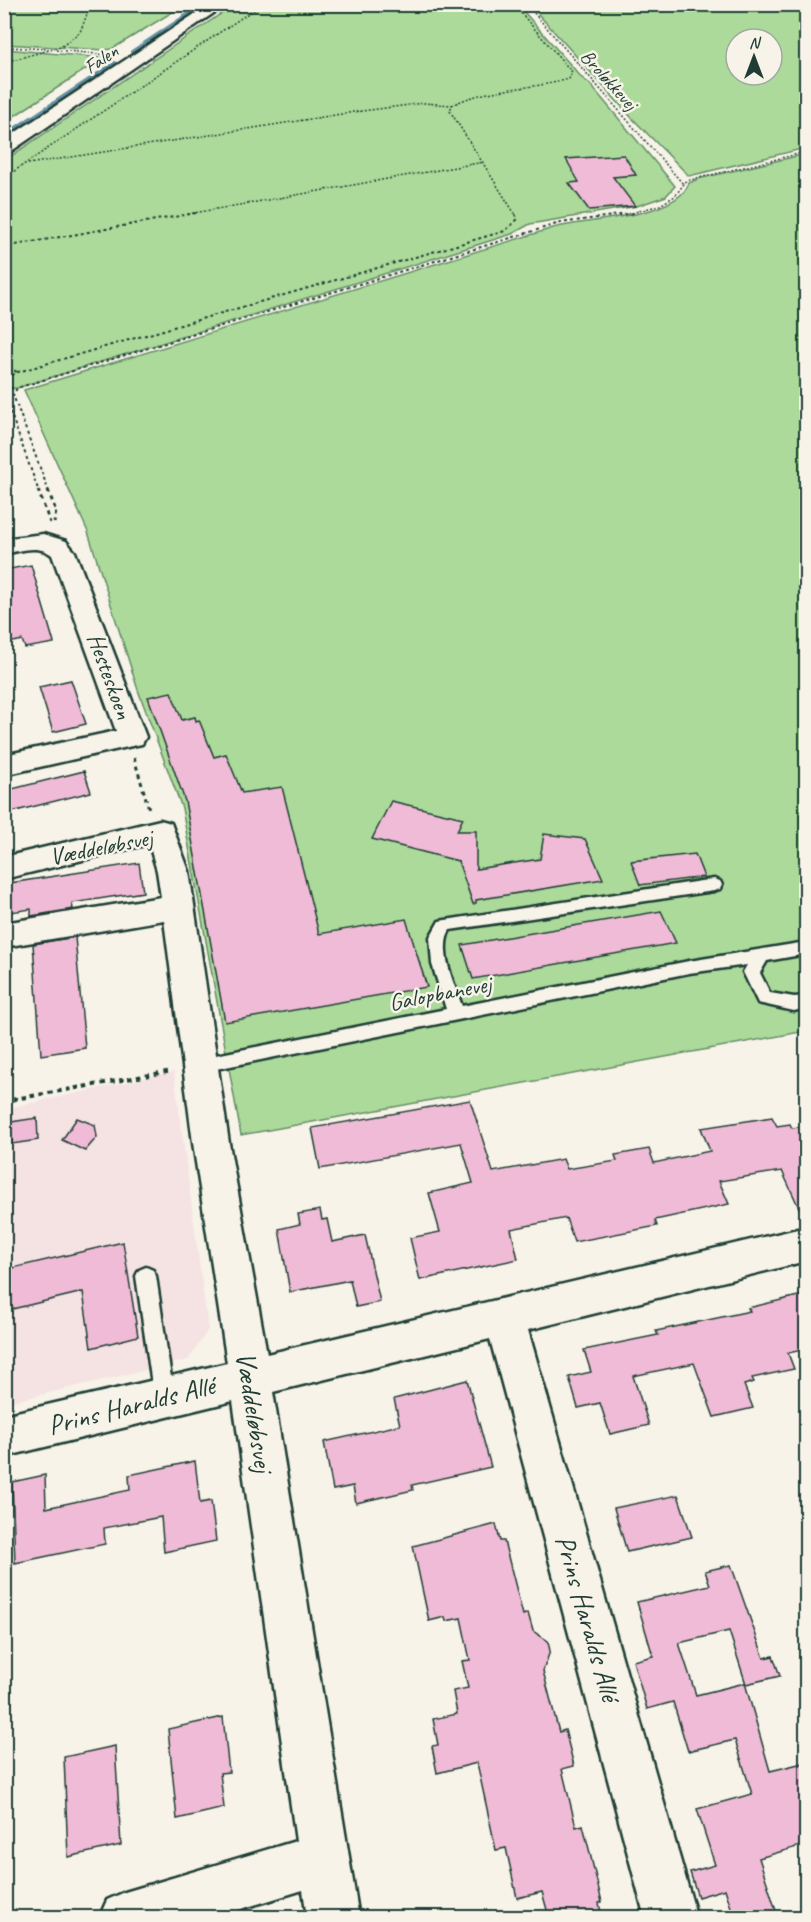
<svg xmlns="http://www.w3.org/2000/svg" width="811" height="1922" viewBox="0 0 811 1922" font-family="Caveat,sans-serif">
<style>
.built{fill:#f5e2e3}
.green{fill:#abda9a;stroke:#658c67;stroke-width:1.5;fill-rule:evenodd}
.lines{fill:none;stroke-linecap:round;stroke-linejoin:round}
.stream{stroke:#6290a3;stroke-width:4}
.building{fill:#f0bbd6;stroke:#1f3d34;stroke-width:1.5}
.lane-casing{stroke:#1f3d34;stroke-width:5}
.street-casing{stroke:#1f3d34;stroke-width:5}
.secondary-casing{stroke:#1f3d34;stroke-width:5}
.path-far3{stroke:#1f3d34;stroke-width:1.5;stroke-dasharray:2 2;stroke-linecap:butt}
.path-far2{stroke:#1f3d34;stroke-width:2;stroke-dasharray:3 3;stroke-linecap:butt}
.path-far1{stroke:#1f3d34;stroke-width:3;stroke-dasharray:4 4;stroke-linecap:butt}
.path{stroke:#1f3d34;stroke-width:4;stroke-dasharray:4.5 4.5;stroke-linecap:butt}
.lane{fill:#f7f3e8;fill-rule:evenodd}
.street{fill:#f7f3e8;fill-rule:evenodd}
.secondary{fill:#f7f3e8;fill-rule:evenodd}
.labels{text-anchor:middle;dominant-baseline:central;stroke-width:5;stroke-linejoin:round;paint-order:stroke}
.far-street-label{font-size:20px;fill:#1f3d34;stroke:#f7f3e8}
.street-label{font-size:24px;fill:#1f3d34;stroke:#f7f3e8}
.near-street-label{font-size:28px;fill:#1f3d34;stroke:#f7f3e8}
</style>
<rect width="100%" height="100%" fill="#f7f3e8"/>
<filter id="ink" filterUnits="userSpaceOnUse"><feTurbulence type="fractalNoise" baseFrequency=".0167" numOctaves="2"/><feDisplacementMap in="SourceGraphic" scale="12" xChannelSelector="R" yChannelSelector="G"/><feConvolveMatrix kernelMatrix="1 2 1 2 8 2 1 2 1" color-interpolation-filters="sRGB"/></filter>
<g filter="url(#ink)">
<polygon class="built" points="174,1072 208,1330 188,1360 5,1403 4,1109"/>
<g class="green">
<polygon points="517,4 583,79 589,83 675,186 666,196 637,206 530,224 512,234 17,388 5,389 4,161 234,5"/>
<path d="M716,4L735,7L806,5V148L689,176L631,117L530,5ZM736,39H772V75H736Z"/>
<polygon points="4,5 5,4 184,5 112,49 105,50 5,44"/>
<polygon points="5,49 103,58 5,122"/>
<path d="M806,154V1031L241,1135L182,808L138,690L88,532L24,390L553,228C586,219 677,218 689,183L698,179Z"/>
</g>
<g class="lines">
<g class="stream">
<polyline points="132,52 204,4"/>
<polyline points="4,136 115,63"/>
</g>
</g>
<g class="building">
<polygon points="624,155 636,175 613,177 635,206 589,210 569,183 579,182 566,159"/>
<polygon points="31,565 54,643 25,648 22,640 4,644 4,570"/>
<polygon points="71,680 86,724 53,732 39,687"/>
<polygon points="171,692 182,720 195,717 196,721 199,720 214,757 226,754 242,793 282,787 319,934 406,919 427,987 225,1022 185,801 148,697"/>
<polygon points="84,771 91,792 4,814 4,791"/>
<polygon points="391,801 463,818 457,831 476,831 476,869 540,859 544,834 585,839 603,879 476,900 476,903 473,904 458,861 372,839"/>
<polygon points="695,854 704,877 640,885 631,861"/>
<polygon points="139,863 143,892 72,903 73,909 31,916 31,909 4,913 4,884"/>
<polygon points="661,911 676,943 473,979 462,945"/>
<polygon points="75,937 85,1048 41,1055 33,944"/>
<polygon points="470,1100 493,1172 563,1159 567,1169 617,1161 615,1155 649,1149 654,1163 710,1151 701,1128 772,1117 777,1126 790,1124 792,1128 807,1126 807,1225 782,1171 719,1181 729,1204 655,1220 657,1226 574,1242 566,1218 511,1229 518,1259 420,1280 410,1238 440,1232 429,1193 473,1183 461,1143 320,1169 312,1128"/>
<polygon points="37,1118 38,1140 12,1144 11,1122"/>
<polygon points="77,1118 95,1125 97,1137 85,1151 62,1140"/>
<polygon points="320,1210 322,1220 327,1219 332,1242 365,1235 380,1302 356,1307 350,1280 290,1292 279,1229 300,1224 298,1214"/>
<polygon points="123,1242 138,1336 91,1348 83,1292 4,1311 4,1270"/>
<polygon points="807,1294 807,1349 788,1353 794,1369 752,1378 754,1382 744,1385 753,1408 714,1417 694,1363 633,1376 649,1425 610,1434 600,1403 578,1408 569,1377 591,1372 584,1350 658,1335 656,1331 750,1311 748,1308"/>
<polygon points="467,1380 491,1467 412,1485 413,1490 356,1503 353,1486 333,1490 324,1442 400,1425 394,1399"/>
<polygon points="195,1461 200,1503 211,1501 216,1541 164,1552 161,1517 104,1528 105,1544 15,1563 12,1482 45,1475 46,1508 130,1490 129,1475"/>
<polygon points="678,1495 692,1537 627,1552 614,1508"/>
<polygon points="496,1524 500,1541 504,1541 523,1615 528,1613 533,1631 548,1641 550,1651 543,1671 559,1732 565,1730 574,1766 562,1769 576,1827 583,1825 602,1902 599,1903 602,1917 549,1917 542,1892 517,1898 506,1848 496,1850 477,1763 437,1773 432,1746 438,1745 433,1719 457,1714 453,1691 468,1688 462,1661 470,1660 461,1618 446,1621 445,1617 429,1621 413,1546"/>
<polygon points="731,1565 764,1658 773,1656 780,1676 746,1684 729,1631 679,1643 696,1695 745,1683 770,1771 807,1762 807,1844 759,1858 778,1917 734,1917 725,1889 698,1897 690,1872 715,1865 697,1809 752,1794 735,1740 688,1751 673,1702 647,1709 633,1661 653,1656 637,1602 710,1585 705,1571"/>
<polygon points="223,1717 229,1772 220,1773 224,1808 177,1819 168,1729"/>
<polygon points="115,1746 121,1845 68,1857 64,1757"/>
</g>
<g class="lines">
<defs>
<g id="lane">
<path d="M714,879L720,881L722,885L720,889L714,891L450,930C438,951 455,985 462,1006L689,961L806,942V954L767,961L760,973L770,993L794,997L806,996V1008L794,1011L758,1003L743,972L747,965L689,973L201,1072L195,1070L192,1065L195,1060L201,1058L446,1009L432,964L430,937L439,921Z"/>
<polygon points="146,1267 153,1270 156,1276 174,1398 171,1405 164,1408 157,1405 154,1398 136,1276 139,1270"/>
</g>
<g id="street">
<path d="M43,534L66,541L75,552L146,737L142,744L132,746L4,775V755L116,731L52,555C38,544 20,551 4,554V539Z"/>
<polygon points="160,820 171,823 189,871 229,1143 267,1354 806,1227 806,1261 528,1330 697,1918 645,1918 490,1339 273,1392 359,1918 307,1918 303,1890 212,1918 99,1918 107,1900 125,1892 296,1841 233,1401 4,1457 4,1415 227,1363 193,1143 164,920 4,947 4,923 161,897 157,871 149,844 4,879 4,857"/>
</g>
<polygon id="secondary" points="210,4 227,4 10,152 4,153 4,140"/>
</defs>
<use href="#lane" class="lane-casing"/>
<use href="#street" class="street-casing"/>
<use href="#secondary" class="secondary-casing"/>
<g class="path-far3">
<path d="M513,4L572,72L569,79C530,90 488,87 452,105L450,111L515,214"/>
<polyline points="526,4 683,184"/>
<polyline points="4,47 49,49"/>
<polyline points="56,50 108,55"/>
<polyline points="4,62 61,47 80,32 88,12 78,6 51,4"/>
<polyline points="28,164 354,112 424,103 452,105"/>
<polyline points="4,178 253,10 268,4"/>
<polyline points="188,214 484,162"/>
<polyline points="628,214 660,205 675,196 686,181 806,152"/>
</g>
<g class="path-far2">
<polyline points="4,247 196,213"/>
<polyline points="4,364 17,372"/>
<polyline points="4,383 6,378 18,372 505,231 518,219 514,213"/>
<polyline points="4,389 16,388"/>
<polyline points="4,395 39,492"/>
<polyline points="49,492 13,395 17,388 560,223 635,213"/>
</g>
<g class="path-far1">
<polyline points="38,490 50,523"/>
<polyline points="48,490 56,511 54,523"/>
<polyline points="134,758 149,809"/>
</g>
<polyline class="path" points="4,1101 172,1071"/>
<use href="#lane" class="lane"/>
<use href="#street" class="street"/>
<use href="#secondary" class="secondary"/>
</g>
</g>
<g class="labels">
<g class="far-street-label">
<text transform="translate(101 59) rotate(-34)">Falen</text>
<text transform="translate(609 80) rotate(48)">Broløkkevej</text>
</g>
<g class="street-label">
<text transform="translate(110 676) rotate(70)">Hesteskoen</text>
<text transform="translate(101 847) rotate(-11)">Væddeløbsvej</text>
<text transform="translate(440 993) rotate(-11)">Galopbanevej</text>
</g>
<g class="near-street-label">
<text transform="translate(131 1405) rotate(-14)">Prins Haralds Allé</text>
<text transform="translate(255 1412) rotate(81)">Væddeløbsvej</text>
<text transform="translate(588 1618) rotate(74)">Prins Haralds Allé</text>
</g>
</g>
<rect width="811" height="1922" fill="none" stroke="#f7f3e8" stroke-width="24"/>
<rect x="12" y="12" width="787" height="1898" fill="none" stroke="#1f3d34" stroke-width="2" filter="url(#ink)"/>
<g transform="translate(754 57)"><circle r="28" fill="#f7f3e8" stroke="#a1aaa0" stroke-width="1.5"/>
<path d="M0-4.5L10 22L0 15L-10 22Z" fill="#1f3d34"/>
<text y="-9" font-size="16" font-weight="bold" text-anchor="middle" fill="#1f3d34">N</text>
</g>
</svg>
